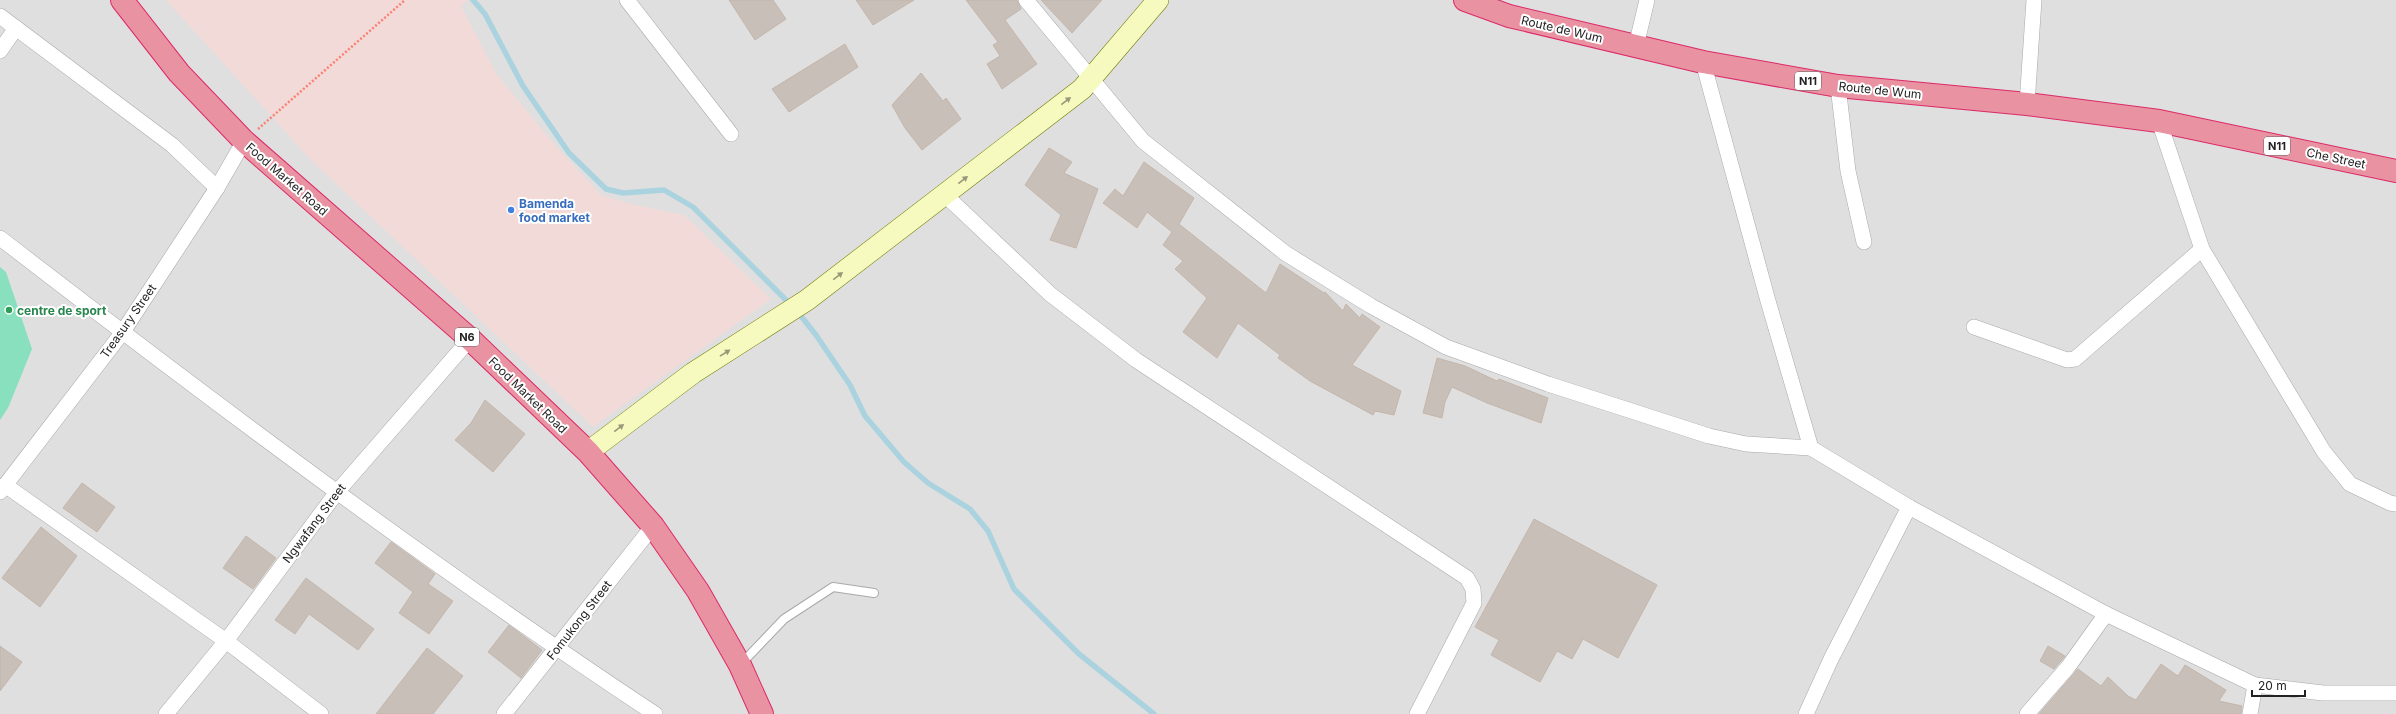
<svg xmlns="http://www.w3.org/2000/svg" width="2396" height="714" viewBox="0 0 2396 714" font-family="Inter,sans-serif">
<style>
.residential{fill:#e0dfdf}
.commercial{fill:#f2dad9}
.pitch{fill:#88e0be}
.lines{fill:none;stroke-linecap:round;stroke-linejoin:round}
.stream{stroke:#aad3df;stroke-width:5.5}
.building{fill:#c7bfb8;stroke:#c4b6ab}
.lane-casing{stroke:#a9a9a9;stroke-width:10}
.street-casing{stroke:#a9a9a9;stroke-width:16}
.secondary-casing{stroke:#707d05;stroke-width:22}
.highway-casing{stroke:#dc2a67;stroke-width:24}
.path{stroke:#fa8072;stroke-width:2.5;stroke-dasharray:2 2;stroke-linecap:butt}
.lane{stroke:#fff;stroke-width:8}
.street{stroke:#fff;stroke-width:15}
.secondary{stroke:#f7fabf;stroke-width:21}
.highway{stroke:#e892a2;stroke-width:22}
.oneway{fill:#979978}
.shop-dot{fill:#3f7fe0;stroke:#fff;stroke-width:1.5}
.leisure-dot{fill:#2e9e5b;stroke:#fff;stroke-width:1.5}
.labels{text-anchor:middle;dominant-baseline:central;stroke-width:4;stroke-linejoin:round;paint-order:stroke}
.shield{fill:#fff;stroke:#646464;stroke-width:1}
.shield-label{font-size:11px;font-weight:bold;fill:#222}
.street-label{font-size:12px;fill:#222;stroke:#fff}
.shop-label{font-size:12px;font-weight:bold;fill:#366cbe;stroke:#fff;text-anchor:start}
.leisure-label{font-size:12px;font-weight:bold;fill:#27864d;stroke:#fff;text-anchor:start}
</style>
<rect width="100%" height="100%" fill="#f2efe9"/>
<rect class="residential" x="0" y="0" width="2396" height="714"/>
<polygon class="commercial" points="166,0 468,0 461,6 497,75 559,150 601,195 635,205 684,215 771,299 593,427 311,160"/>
<polygon class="pitch" points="0,267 6,272 32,349 8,408 0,420"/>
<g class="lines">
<g class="stream">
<polyline points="473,0 485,14 523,86 569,153 606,189 623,193 664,190 693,207 791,305"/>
<polyline points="797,311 816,335 850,385 865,416 904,462 928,483 970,509 988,531 1014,589 1079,654 1154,714"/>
</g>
</g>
<g class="building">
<polygon points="729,0 773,0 786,19 755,40"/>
<polygon points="856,0 914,0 873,25"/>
<polygon points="966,0 1017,0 1021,9 1005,20 1037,64 1002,89 987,64 1000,56 993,45 998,42"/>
<polygon points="1041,0 1102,0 1072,33"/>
<polygon points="845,44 858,67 789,112 772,89"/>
<polygon points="921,73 943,101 946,98 961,119 922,150 905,128 892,105"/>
<polygon points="1049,148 1072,162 1064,173 1098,189 1076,248 1050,240 1061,215 1025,185"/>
<polygon points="1144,162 1194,198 1179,224 1266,293 1280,264 1324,293 1325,292 1343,311 1346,304 1360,318 1362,314 1380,327 1352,365 1401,391 1394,415 1375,411 1373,415 1310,381 1278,358 1280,355 1238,323 1217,358 1183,332 1207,298 1175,269 1183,261 1163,245 1172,232 1147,212 1137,228 1103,203 1115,189 1123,196"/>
<polygon points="1437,358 1465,366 1497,381 1499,379 1548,398 1541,423 1487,403 1452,387 1445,402 1442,418 1423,413"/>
<polygon points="485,400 525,434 493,472 455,440 471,423"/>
<polygon points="82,483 115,507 97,532 63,508"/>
<polygon points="1534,519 1657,585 1618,658 1583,639 1572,659 1557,651 1540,682 1491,655 1499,640 1475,627"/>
<polygon points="41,527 77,556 40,607 2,578"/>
<polygon points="246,536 276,558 253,589 223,568"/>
<polygon points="391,542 435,574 428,584 453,601 429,634 399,613 413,592 375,563"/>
<polygon points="306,578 374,629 358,650 309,614 295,634 275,620"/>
<polygon points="509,625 542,650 521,678 488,652"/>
<polygon points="0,646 22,662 0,691"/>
<polygon points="2048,646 2065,656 2054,669 2040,661"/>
<polygon points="427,648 463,676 433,714 376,714"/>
<polygon points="2161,664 2178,676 2185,665 2226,690 2219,701 2242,706 2241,714 2039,714 2078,669 2101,686 2108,677 2128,696 2136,700"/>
</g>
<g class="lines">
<defs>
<polyline id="lane" points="741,664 784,619 833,587 874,593"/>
<g id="street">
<polyline points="627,0 731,134"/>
<polyline points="1026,0 1143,141 1285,253 1371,306 1446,347 1548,384 1709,436 1746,444 1811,448"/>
<polyline points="0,16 172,145 217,188"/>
<polyline points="1636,46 1647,0"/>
<polyline points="0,51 16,28"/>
<polyline points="1703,62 1768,301 1811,448 1909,507 2106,614 2255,685 2323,693 2396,693"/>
<polyline points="1838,86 1848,171 1864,242"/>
<polyline points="2027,104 2034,0"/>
<polyline points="2159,121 2202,249 2324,452 2350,484 2390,503 2396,504"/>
<polyline points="945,195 1050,294 1136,360 1467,578 1473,589 1474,603 1417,714"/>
<path d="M0,238C214,403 430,565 655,714"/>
<polyline points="1974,327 2067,360 2075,359 2202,249"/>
<polyline points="5,485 226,641 321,714"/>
<polyline points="0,492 122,333 217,188 244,141"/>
<polyline points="166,714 226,641 337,492 470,339"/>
<polyline points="504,714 653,526"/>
<polyline points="1806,714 1831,659 1909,507"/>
<polyline points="2027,714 2068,667 2106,614"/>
<polyline points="2250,714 2255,685"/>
</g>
<polyline id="secondary" points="588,452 693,373 807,300 1082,89 1158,0"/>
<g id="highway">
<polyline points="122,0 179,73 244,141 470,339 588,452 653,526 698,591 740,665 762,714"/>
<polyline points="1465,0 1509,16 1703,62 1838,86 2027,104 2159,121 2396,171"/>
</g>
</defs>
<use href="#lane" class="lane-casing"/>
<use href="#street" class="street-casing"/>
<use href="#secondary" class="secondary-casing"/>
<use href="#highway" class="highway-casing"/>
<polyline class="path" points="258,129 405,0"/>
<use href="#lane" class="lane"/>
<use href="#street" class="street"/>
<use href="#secondary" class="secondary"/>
<use href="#highway" class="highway"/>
</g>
<defs><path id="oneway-solid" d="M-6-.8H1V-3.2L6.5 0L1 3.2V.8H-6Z"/></defs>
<g class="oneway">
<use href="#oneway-solid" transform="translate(1066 101) rotate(-38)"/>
<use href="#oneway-solid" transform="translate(963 180) rotate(-38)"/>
<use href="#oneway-solid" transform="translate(838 276) rotate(-37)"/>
<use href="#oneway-solid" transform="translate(725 353) rotate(-32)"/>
<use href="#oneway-solid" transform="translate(619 428) rotate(-37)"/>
</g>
<circle class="shop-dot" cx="511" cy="210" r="4"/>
<circle class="leisure-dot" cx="9" cy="310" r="4"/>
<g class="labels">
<g class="shield">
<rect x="1795" y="72" width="26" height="18" rx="3"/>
<rect x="2264" y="137" width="26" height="18" rx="3"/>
<rect x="455" y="328" width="24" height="18" rx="3"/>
</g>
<g class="shield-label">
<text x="1808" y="81">N11</text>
<text x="2277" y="146">N11</text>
<text x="467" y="337">N6</text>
</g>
<g class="street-label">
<text transform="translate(1562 29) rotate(13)">Route de Wum</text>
<text transform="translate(1880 90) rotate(6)">Route de Wum</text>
<text transform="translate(2336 158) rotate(12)">Che Street</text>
<text transform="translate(287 179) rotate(41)">Food Market Road</text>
<text transform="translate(128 321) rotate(-55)">Treasury Street</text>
<text transform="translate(528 395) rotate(44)">Food Market Road</text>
<text transform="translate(314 523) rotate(-53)">Ngwafang Street</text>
<text transform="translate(579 620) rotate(-52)">Fomukong Street</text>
</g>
<g class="shop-label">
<text x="519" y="203">Bamenda<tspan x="519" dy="14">food market</tspan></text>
</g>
<g class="leisure-label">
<text x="17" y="310">centre de sport</text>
</g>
</g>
<path d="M2252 690v6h53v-6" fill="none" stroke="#222222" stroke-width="2"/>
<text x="2258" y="690" font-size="12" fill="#222222" stroke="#ffffff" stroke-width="3" paint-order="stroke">20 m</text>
</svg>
